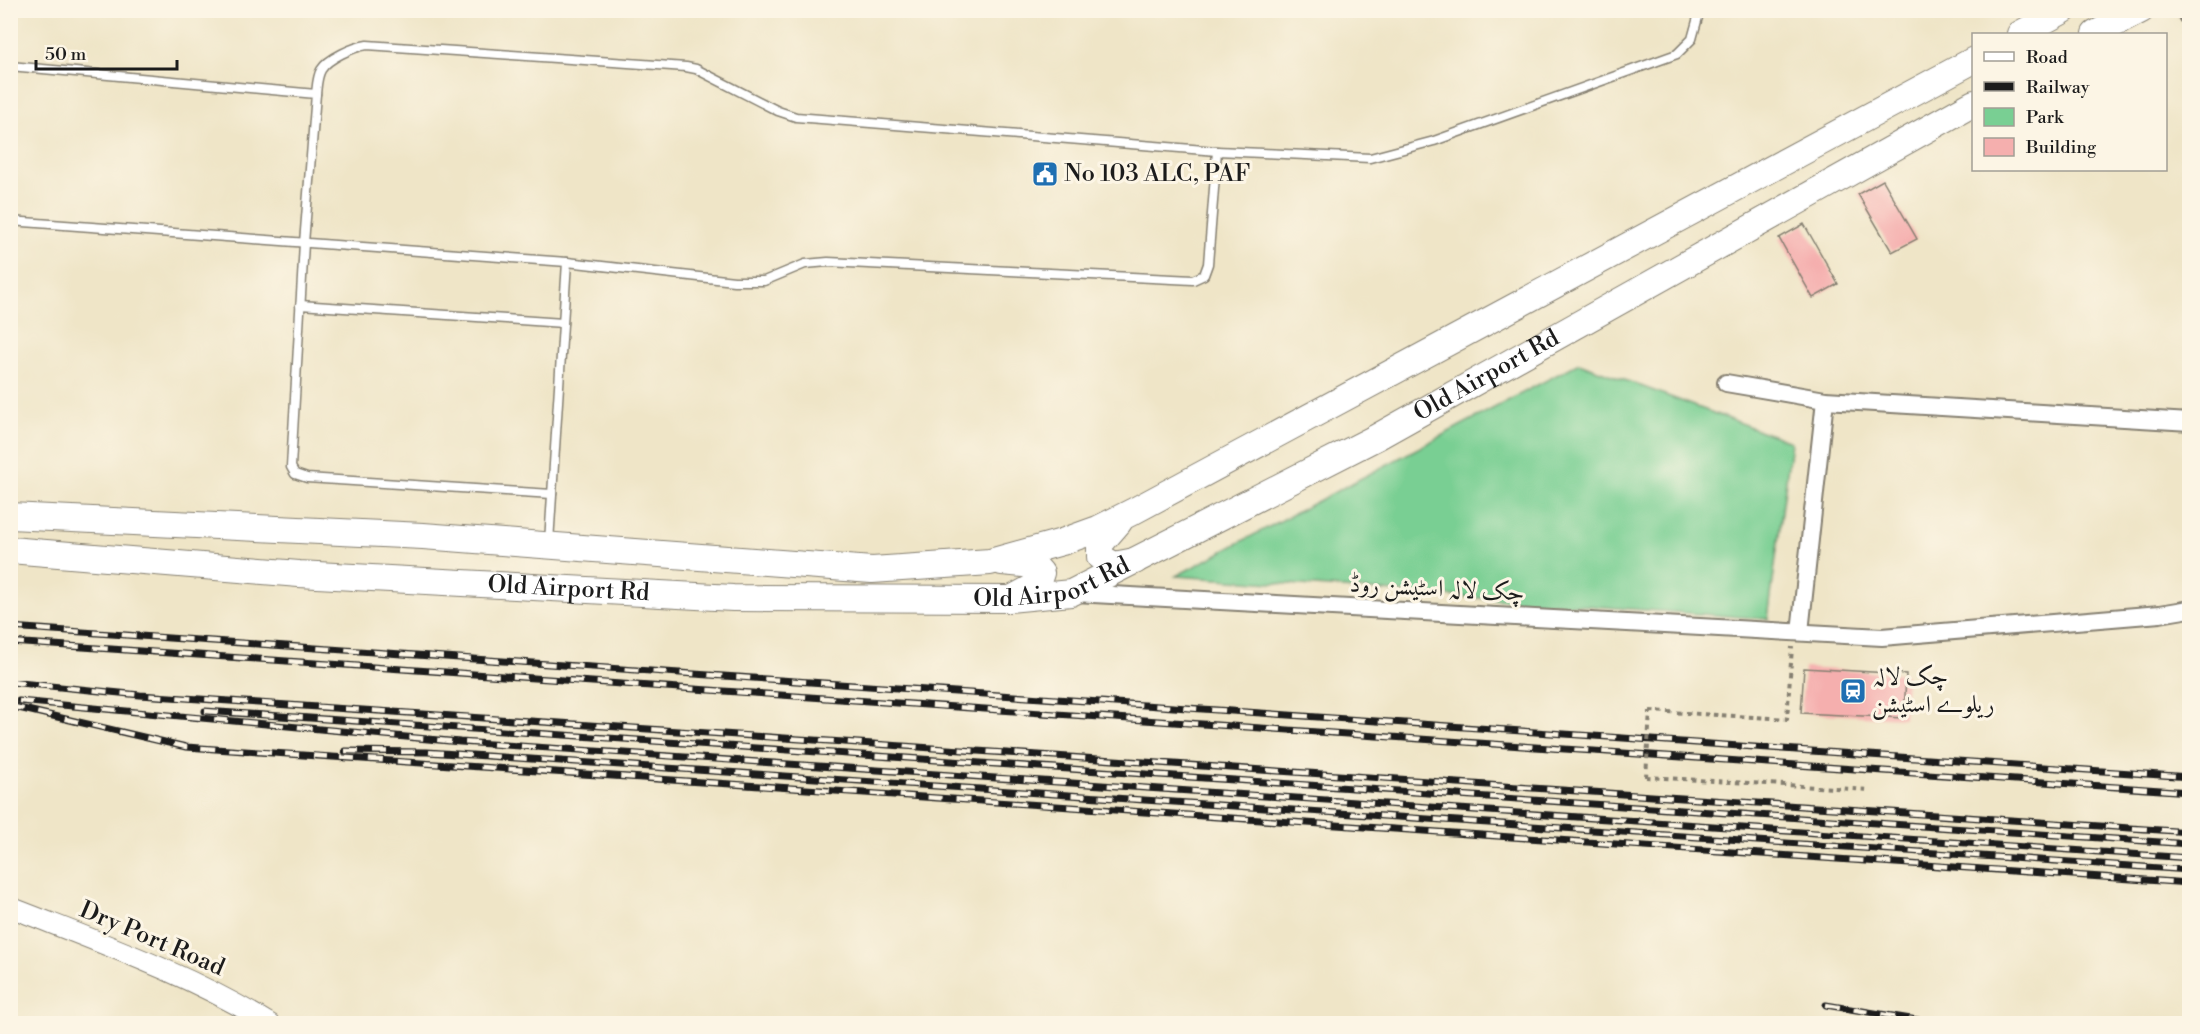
<svg xmlns="http://www.w3.org/2000/svg" width="2200" height="1034" viewBox="0 0 2200 1034" font-family="'Libre Bodoni',Amiri,serif">
<style>
.green{fill:#79cf93;stroke:#4a7658;stroke-width:1.5}
.building{fill:#f5afae}
.lines{fill:none;stroke-linecap:round;stroke-linejoin:round}
.service-casing{stroke:#868072;stroke-width:11}
.minor-casing{stroke:#868072;stroke-width:20}
.tertiary-casing{stroke:#868072;stroke-width:22}
.primary-casing{stroke:#868072;stroke-width:28}
.path{stroke:#868072;stroke-width:4;stroke-dasharray:4.5 4.5;stroke-linecap:butt}
.service{stroke:#fff;stroke-width:8}
.minor{stroke:#fff;stroke-width:16}
.tertiary{stroke:#fff;stroke-width:20}
.primary{stroke:#fff;stroke-width:26}
.rail-casing{stroke:#1c1c1c;stroke-width:7}
.rail{stroke:#fcf5e5;stroke-width:4.5;stroke-dasharray:14;stroke-linecap:butt}
.path-bridge{stroke:#868072;stroke-width:4;stroke-dasharray:4.5 4.5;stroke-linecap:butt}
.labels{text-anchor:middle;dominant-baseline:central;stroke-width:6;stroke-linejoin:round;paint-order:stroke}
.poi-label{font-size:24px;fill:#1c1c1c;stroke:#fcf5e5;text-anchor:start}
.street-label{font-size:24px;fill:#1c1c1c;stroke:#fcf5e5}
</style>
<rect width="100%" height="100%" fill="#fcf5e5"/>
<filter id="ink" filterUnits="userSpaceOnUse"><feTurbulence type="fractalNoise" baseFrequency=".0167" numOctaves="2"/><feDisplacementMap in="SourceGraphic" scale="12" xChannelSelector="R" yChannelSelector="G"/><feConvolveMatrix kernelMatrix="1 2 1 2 8 2 1 2 1" color-interpolation-filters="sRGB"/></filter>
<filter id="wash" filterUnits="userSpaceOnUse"><feTurbulence type="fractalNoise" baseFrequency=".008" numOctaves="4" result="noise"/><feDisplacementMap in="SourceGraphic" scale="24" xChannelSelector="R" yChannelSelector="G"/><feGaussianBlur stdDeviation="1.35" result="paint"/><feColorMatrix in="noise" values="0 0 0 0 0 0 0 0 0 0 0 0 0 0 0 0 0 1.4 0 .05"/><feComposite in="paint" operator="in"/></filter>
<g filter="url(#wash)">
<rect width="100%" height="100%" fill="#efe5c7"/>
<polygon class="green" points="1579,363 1791,442 1768,619 1176,576"/>
<g id="blocks">
<g class="building">
<polygon points="1883,180 1917,239 1892,252 1858,194"/>
<polygon points="1804,224 1838,284 1813,298 1779,238"/>
<polygon points="1804,668 1906,674 1904,718 1801,713"/>
</g>
</g>
</g>
<g filter="url(#ink)">
<use href="#blocks" fill-opacity="0" stroke="#868072" stroke-width="1.5"/>
<g class="lines">
<defs>
<g id="service">
<polyline points="10,66 316,94 304,243 291,467 295,474 307,478 552,494"/>
<path d="M316,94C317,86 317,77 321,70C328,58 354,47 367,45L686,67L696,69L778,111L796,117L1217,151"/>
<polyline points="10,221 567,262 549,542"/>
<polyline points="567,262 734,281 764,281 805,264 828,262 1193,280 1204,275 1208,264 1217,151 1370,158 1434,141 1677,54 1692,39 1700,10"/>
<polyline points="300,305 563,323"/>
</g>
<g id="minor">
<polyline points="1726,383 1825,400 2190,422"/>
<polyline points="1075,593 1882,637 2160,614 2190,609"/>
<polyline points="1800,632 1825,400"/>
</g>
<path id="tertiary" d="M10,907C98,942 189,974 270,1024"/>
<g id="primary">
<polyline points="2020,34 2064,10"/>
<polyline points="2095,34 2141,10"/>
<polyline points="10,516 423,536 872,570 990,562 1062,542 1098,529 1132,512 1974,60"/>
<polyline points="1119,522 1100,544 1100,557 1114,565 1135,561"/>
<path id="s1" d="M10,550L299,574L733,598L1009,599L1071,593L1377,437L1974,103"/>
<polyline points="1002,562 1034,565 1041,573 1037,585 1013,598"/>
</g>
</defs>
<use href="#service" class="service-casing"/>
<use href="#minor" class="minor-casing"/>
<use href="#tertiary" class="tertiary-casing"/>
<use href="#primary" class="primary-casing"/>
<g class="path">
<polyline points="2175,10 2182,23 2190,19"/>
<polyline points="1650,711 1787,719 1792,647"/>
<polyline points="1646,777 1870,790"/>
</g>
<use href="#service" class="service"/>
<use href="#minor" class="minor"/>
<use href="#tertiary" class="tertiary"/>
<use href="#primary" class="primary"/>
<defs>
<g id="rail">
<polyline points="10,627 2190,777"/>
<polyline points="10,642 2190,792"/>
<polyline points="10,682 140,695 2190,832"/>
<polyline points="19,701 460,742 2190,858"/>
<polyline points="10,706 186,747 2190,883"/>
<polyline points="205,711 2190,844"/>
<polyline points="345,751 427,752 2190,870"/>
<polyline points="1826,1005 1941,1024"/>
</g>
</defs>
<use href="#rail" class="rail-casing"/>
<use href="#rail" class="rail"/>
<polyline class="path-bridge" points="1646,777 1650,711"/>
</g>
</g>
<defs>
<symbol id="civic-square" viewBox="-11 -11 22 22"><rect x="-9" y="-9" width="18" height="18" rx="4" fill="#1f6fb2" stroke="#fcf5e5"/><path d="M-.6-6.5H3V-4.5H.6V-3L4-1V1h2V6H-6V1h2V-1L-.6-3ZM-1.2 2.5V6h2.4V2.5Z" fill="#fff"/></symbol>
<symbol id="station-square" viewBox="-11 -11 22 22"><rect x="-9" y="-9" width="18" height="18" rx="4" fill="#1f6fb2" stroke="#fcf5e5"/><path d="M-3-6H3Q5-6 5-4V2Q5 4 3 4L4.5 6H3L1.5 4h-3L-3 6H-4.5L-3 4Q-5 4-5 2V-4Q-5-6-3-6ZM-3.5-4v3h7v-3ZM-3.5 1v1.5H-2V1ZM2 1v1.5H3.5V1Z" fill="#fff"/></symbol>
</defs>
<g fill-rule="evenodd">
<use href="#civic-square" x="1030" y="159" width="30" height="30"/>
<use href="#station-square" x="1838" y="676" width="30" height="30"/>
</g>
<g class="labels">
<g class="poi-label">
<text x="1064" y="174">No 103 ALC, PAF</text>
<text x="1872" y="677">چک لالہ<tspan x="1872" dy="28">ریلوے اسٹیشن</tspan></text>
</g>
<g class="street-label">
<text stroke="none"><textPath href="#s1" startOffset="1532">Old Airport Rd</textPath></text>
<text stroke="none"><textPath href="#s1" startOffset="1046">Old Airport Rd</textPath></text>
<text stroke="none"><textPath href="#s1" startOffset="560">Old Airport Rd</textPath></text>
<text transform="translate(1437 589) rotate(3)">چک لالہ اسٹیشن روڈ</text>
<text transform="translate(152 939) rotate(23)">Dry Port Road</text>
</g>
</g>
<rect width="2200" height="1034" fill="none" stroke="#fcf5e5" stroke-width="36"/>
<rect x="1972" y="33" width="195" height="138" fill="#fcf5e5" stroke="#a29e95" stroke-width="1.5"/>
<rect x="1984" y="52" width="30" height="9" fill="#ffffff" stroke="#a29e95" stroke-width="1.5"/>
<text x="2026" y="63" font-size="18" fill="#1c1c1c">Road</text>
<rect x="1984" y="82" width="30" height="9" fill="#1c1c1c" stroke="#a29e95" stroke-width="1.5"/>
<text x="2026" y="93" font-size="18" fill="#1c1c1c">Railway</text>
<rect x="1984" y="108" width="30" height="18" fill="#79cf93" stroke="#a29e95" stroke-width="1.5"/>
<text x="2026" y="123" font-size="18" fill="#1c1c1c">Park</text>
<rect x="1984" y="138" width="30" height="18" fill="#f5afae" stroke="#a29e95" stroke-width="1.5"/>
<text x="2026" y="153" font-size="18" fill="#1c1c1c">Building</text>
<path d="M36 60v9h141v-9" fill="none" stroke="#1c1c1c" stroke-width="3"/>
<text x="45" y="60" font-size="18" fill="#1c1c1c" stroke="#fcf5e5" stroke-width="4.5" paint-order="stroke">50 m</text>
</svg>
